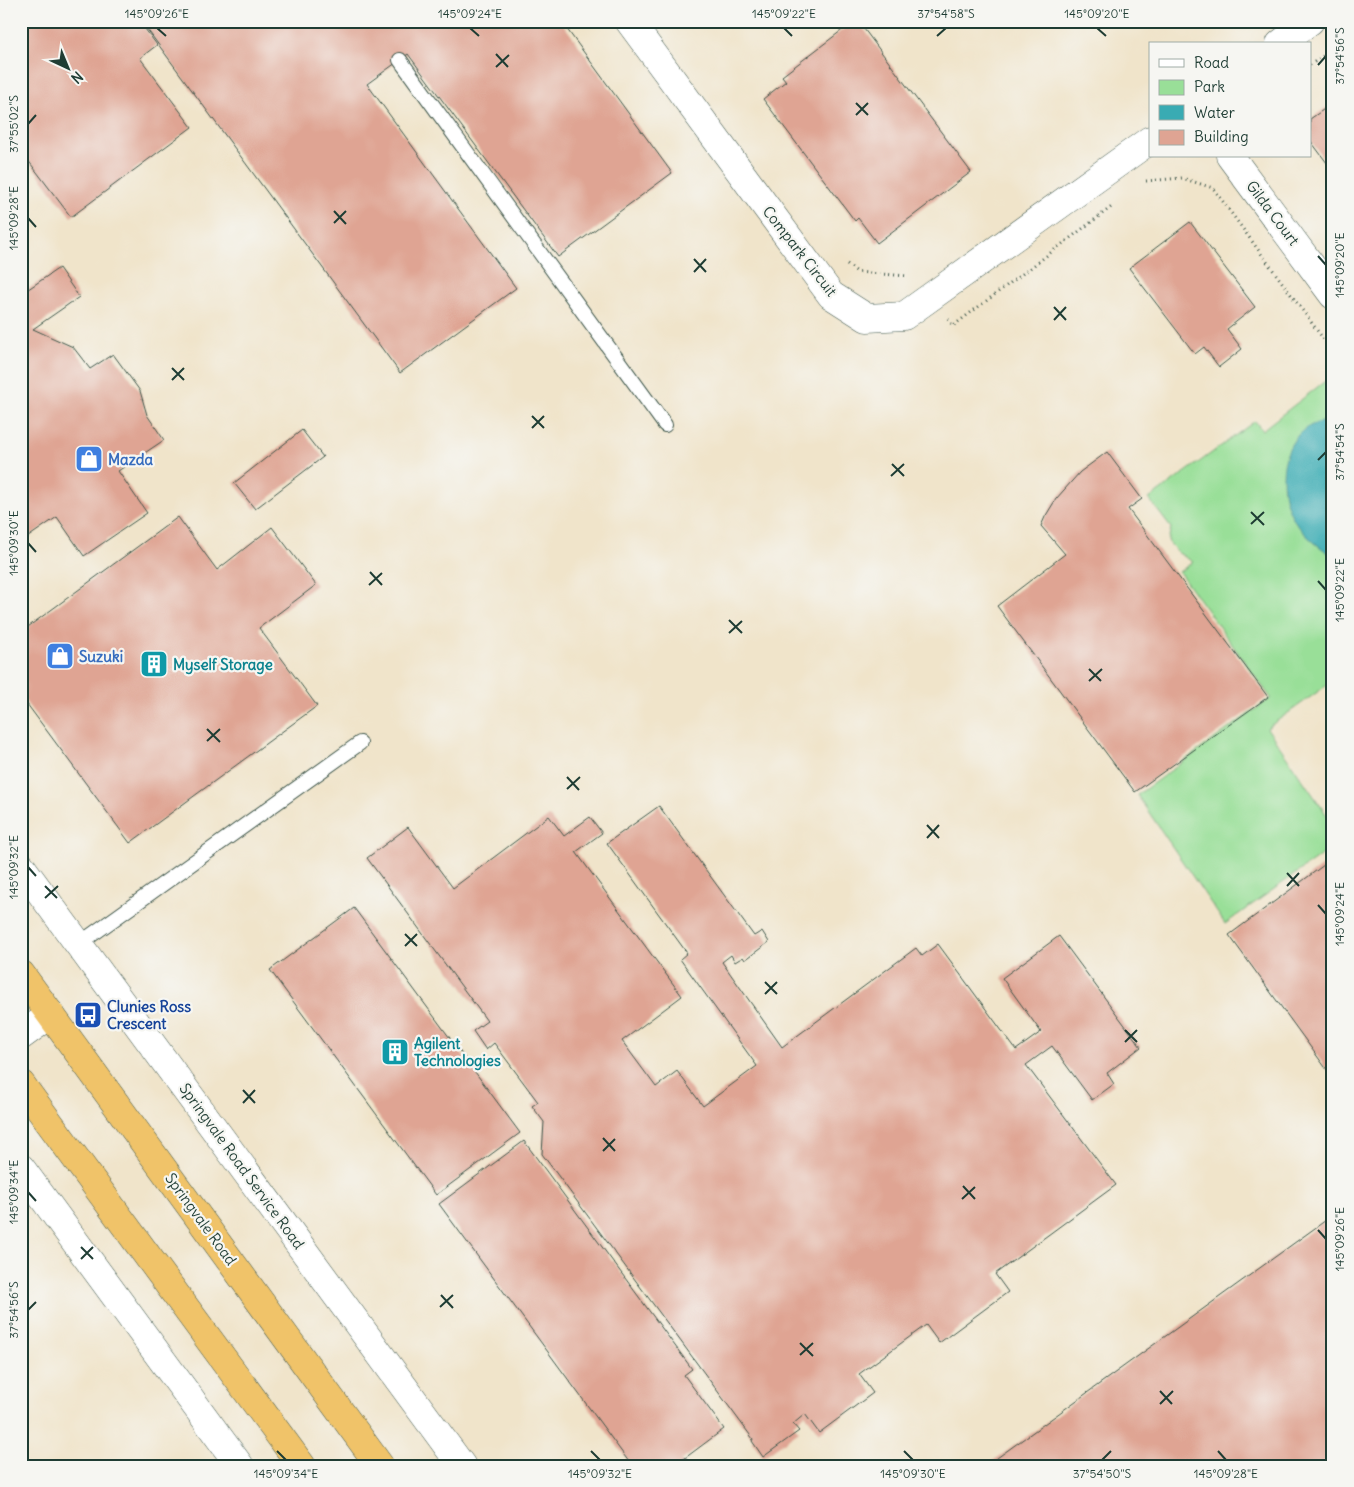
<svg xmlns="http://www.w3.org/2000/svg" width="1354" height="1487" viewBox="0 0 1354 1487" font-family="Delius,sans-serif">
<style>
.green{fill:#99df98;stroke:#5c8e66}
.water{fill:#39abb3;stroke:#2c7474}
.building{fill:#dfa493}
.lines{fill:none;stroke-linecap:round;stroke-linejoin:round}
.service-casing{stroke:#3e564a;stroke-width:16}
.minor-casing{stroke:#3e564a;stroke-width:29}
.trunk-casing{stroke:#3e564a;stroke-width:29}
.path{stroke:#3e564a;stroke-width:3;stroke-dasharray:1 4;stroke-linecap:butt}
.service{stroke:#fff;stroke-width:14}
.minor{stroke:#fff;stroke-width:28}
.trunk{stroke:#f0c369;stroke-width:28}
.ticks{fill:none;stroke:#1f3d34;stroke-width:2}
.labels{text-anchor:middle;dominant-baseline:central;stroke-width:4.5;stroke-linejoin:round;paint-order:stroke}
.street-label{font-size:15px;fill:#1f3d34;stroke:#f6f6f2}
.shop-label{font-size:15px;font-weight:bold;fill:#366cbe;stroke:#f6f6f2;text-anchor:start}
.culture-label{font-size:15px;font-weight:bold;fill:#0d838f;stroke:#f6f6f2;text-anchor:start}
.transit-label{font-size:15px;font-weight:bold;fill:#164399;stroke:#f6f6f2;text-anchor:start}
.neatline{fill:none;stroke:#1f3d34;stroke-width:2}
.ticks-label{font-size:12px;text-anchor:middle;fill:#1f3d34}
</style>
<rect width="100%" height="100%" fill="#f6f6f2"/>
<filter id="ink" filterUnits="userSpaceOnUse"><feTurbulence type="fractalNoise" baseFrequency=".02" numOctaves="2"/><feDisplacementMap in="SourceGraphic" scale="10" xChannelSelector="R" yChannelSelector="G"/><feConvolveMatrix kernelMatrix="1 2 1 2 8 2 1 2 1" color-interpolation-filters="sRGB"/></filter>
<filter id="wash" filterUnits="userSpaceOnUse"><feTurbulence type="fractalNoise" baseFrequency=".0096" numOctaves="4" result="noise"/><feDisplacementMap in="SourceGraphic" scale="20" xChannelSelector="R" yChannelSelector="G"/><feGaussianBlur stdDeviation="1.12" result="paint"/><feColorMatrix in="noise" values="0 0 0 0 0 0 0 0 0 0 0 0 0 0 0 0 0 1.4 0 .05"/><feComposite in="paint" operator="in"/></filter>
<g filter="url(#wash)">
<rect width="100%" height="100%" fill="#f0e4ca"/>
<polygon class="green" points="1333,375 1333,681 1267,728 1333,824 1333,847 1225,924 1137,795 1271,698 1179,572 1193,562 1177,552 1168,541 1171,528 1149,499 1255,421 1262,430"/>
<path class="water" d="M1325,421L1333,423V556C1316,545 1298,531 1290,512C1275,478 1283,428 1325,421Z"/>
<g id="blocks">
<g class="building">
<polygon points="21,21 139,21 157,45 140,58 192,127 71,217 21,151"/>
<polygon points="141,21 561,21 672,173 558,257 408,54 400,60 367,84 516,288 400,373"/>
<polygon points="854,21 858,21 971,172 877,243 858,218 855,221 763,99 786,81 782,76"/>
<polygon points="1333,103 1333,171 1310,140 1310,119"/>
<polygon points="1190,222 1255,307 1227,329 1242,349 1219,367 1204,347 1195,354 1129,268"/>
<polygon points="59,268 79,297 33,329 73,347 90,369 113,354 140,391 147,415 164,440 118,471 147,513 84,556 57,517 21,542 21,294"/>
<polygon points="302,430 323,457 255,509 234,483"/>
<polygon points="1107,452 1142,499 1128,509 1268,697 1135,792 997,606 1065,554 1041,526 1045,517 1056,499 1080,472"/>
<polygon points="178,517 217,570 272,527 316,585 259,628 317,706 130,843 21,696 21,632"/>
<polygon points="659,806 754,936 762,931 769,942 745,960 743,957 735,962 731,955 722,962 782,1047 916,948 922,956 938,944 1016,1050 1041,1032 1002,978 1059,936 1141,1047 1107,1073 1114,1084 1092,1100 1052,1046 1026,1065 1116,1185 995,1274 1008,1292 939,1343 926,1325 859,1374 873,1393 819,1433 805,1414 793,1424 799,1431 763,1457 752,1441 753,1439 542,1154 544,1122 532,1106 538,1102 494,1043 486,1050 473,1031 487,1021 367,858 408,827 453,888 549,816 564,836 590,817 602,833 576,852 682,996 622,1041 656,1087 677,1071 703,1106 757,1066 680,959 687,953 607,843"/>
<polygon points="1328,862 1333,869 1333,1078 1229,935"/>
<polygon points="354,908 520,1133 436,1195 270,970"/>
<polygon points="524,1141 692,1369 684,1375 724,1429 681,1461 684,1466 632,1466 439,1204"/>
<polygon points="1333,1215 1333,1466 986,1466"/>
</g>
</g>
</g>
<g filter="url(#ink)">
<use href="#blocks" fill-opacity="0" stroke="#3e564a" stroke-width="1"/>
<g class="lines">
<defs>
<g id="service">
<polyline points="400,60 665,425"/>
<polyline points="79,944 360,743"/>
</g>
<g id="minor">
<polyline points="629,21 831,295 867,318 904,316 1150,140"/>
<polyline points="1280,44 1310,21"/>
<polyline points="1230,156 1333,295"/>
<polyline points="21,866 462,1466"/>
<polyline points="21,1036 51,1014"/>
<polyline points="21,1168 240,1466"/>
</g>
<g id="trunk">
<polyline points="21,974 380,1466"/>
<polyline points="21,1084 302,1466"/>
</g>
</defs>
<use href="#service" class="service-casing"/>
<use href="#minor" class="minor-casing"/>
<use href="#trunk" class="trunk-casing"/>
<g class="path">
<polyline points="1310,65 1333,49"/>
<polyline points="1146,181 1182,178 1213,188 1333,352"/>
<polyline points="847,264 857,272 907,276"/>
<polyline points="948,319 953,326 1113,206"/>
</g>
<use href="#service" class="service"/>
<use href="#minor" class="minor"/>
<use href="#trunk" class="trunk"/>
</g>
</g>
<path class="ticks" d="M157,28L166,36M470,28L479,36M784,28L792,36M1097,28L1106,36M937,36L946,28M496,54L508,67M1318,65L1326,56M496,67L509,55M856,103L868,115M856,115L868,103M28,124L36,115M334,211L346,224M28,218L36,227M334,223L346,211M1318,256L1326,265M694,259L706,272M694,272L706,259M1054,307L1066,320M1054,320L1066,307M172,368L184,380M172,380L184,368M532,416L544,428M532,428L544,416M1318,460L1326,452M892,464L904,476M891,476L904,464M1251,512L1264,525M1251,524L1264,512M28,543L36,552M370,572L382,585M1318,581L1326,590M369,585L382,573M729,620L742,633M729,633L742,621M1089,669L1101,681M1089,681L1102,669M207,729L220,742M207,741L220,729M567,777L579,790M567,789L580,777M927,825L939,838M927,838L939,825M28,867L36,876M1287,873L1299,886M45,886L57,898M1287,886L1299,873M45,898L58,886M1318,905L1326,914M405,934L417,946M405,946L417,934M765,982L777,994M765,994L777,982M1125,1030L1137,1042M1125,1042L1137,1030M243,1090L255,1103M243,1103L255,1090M603,1138L615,1151M603,1151L615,1139M963,1186L975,1199M28,1192L36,1201M962,1199L975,1187M1318,1230L1326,1239M81,1247L93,1259M81,1259L93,1247M441,1295L453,1308M440,1307L453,1295M28,1310L36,1302M800,1343L813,1356M800,1355L813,1343M1160,1391L1172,1404M1160,1404L1173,1391M277,1451L286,1460M591,1451L600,1460M904,1451L913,1460M1218,1451L1226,1460M1102,1460L1111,1451"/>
<defs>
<symbol id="shop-square" viewBox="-11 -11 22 22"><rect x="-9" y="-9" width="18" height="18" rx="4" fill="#3f7fe0" stroke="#f6f6f2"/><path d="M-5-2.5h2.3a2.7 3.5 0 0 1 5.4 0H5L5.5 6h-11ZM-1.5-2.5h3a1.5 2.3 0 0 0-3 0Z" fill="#fff"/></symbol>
<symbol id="building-square" viewBox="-11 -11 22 22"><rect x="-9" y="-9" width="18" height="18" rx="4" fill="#0f9aa8" stroke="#f6f6f2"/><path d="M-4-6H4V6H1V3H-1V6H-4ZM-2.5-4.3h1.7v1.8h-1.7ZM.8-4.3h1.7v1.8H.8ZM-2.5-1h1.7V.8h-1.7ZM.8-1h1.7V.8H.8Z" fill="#fff"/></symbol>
<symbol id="bus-square" viewBox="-11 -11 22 22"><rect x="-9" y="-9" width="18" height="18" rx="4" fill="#1a4fb4" stroke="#f6f6f2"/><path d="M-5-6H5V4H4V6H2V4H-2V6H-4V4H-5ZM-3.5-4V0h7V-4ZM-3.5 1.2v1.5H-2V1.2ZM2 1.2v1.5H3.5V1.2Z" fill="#fff"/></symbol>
</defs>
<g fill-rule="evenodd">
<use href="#shop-square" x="73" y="443" width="32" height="32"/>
<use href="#shop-square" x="44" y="640" width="32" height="32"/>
<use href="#building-square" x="138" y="648" width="32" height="32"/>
<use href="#bus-square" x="72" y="999" width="32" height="32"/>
<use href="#building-square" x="379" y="1036" width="32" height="32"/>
</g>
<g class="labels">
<g class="street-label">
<text transform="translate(1273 213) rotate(53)">Gilda Court</text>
<text transform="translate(800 251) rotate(52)">Compark Circuit</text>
<text transform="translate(242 1166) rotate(54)">Springvale Road Service Road</text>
<text transform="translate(201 1219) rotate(54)">Springvale Road</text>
</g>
<g class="shop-label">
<text x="108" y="459">Mazda</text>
<text x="79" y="656">Suzuki</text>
</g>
<g class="culture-label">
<text x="173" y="664">Myself Storage</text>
<text x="414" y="1043">Agilent<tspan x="414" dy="17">Technologies</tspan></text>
</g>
<g class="transit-label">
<text x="107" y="1006">Clunies Ross<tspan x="107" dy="17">Crescent</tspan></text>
</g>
</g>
<rect width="1354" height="1487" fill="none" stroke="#f6f6f2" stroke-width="55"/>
<rect x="1149" y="42" width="162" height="115" fill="#f6f6f2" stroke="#a0aca6"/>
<rect x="1159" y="59" width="25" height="8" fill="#ffffff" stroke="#a0aca6"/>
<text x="1194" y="68" font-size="15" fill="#1f3d34">Road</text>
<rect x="1159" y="80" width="25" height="15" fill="#99df98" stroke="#a0aca6"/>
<text x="1194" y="92" font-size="15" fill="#1f3d34">Park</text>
<rect x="1159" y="105" width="25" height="15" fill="#39abb3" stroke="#a0aca6"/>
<text x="1194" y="118" font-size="15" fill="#1f3d34">Water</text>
<rect x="1159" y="130" width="25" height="15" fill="#dfa493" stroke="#a0aca6"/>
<text x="1194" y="142" font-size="15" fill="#1f3d34">Building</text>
<g transform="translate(68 68) rotate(136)" stroke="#f6f6f2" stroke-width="4" paint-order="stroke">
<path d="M0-4L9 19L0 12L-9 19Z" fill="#1f3d34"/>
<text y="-8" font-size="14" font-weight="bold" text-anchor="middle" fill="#1f3d34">N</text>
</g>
<rect x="28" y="28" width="1298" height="1432" class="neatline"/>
<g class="ticks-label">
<text x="157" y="18">145°09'26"E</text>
<text x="470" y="18">145°09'24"E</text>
<text x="784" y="18">145°09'22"E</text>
<text x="946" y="18">37°54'58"S</text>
<text x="1097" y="18">145°09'20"E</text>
<text transform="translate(1340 56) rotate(-90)" y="4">37°54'56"S</text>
<text transform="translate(14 124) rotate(-90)" y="4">37°55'02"S</text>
<text transform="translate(14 218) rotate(-90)" y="4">145°09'28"E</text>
<text transform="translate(1340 265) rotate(-90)" y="4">145°09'20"E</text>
<text transform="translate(1340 452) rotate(-90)" y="4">37°54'54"S</text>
<text transform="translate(14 543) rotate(-90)" y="4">145°09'30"E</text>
<text transform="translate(1340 590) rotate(-90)" y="4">145°09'22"E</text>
<text transform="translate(14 867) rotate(-90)" y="4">145°09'32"E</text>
<text transform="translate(1340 914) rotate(-90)" y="4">145°09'24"E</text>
<text transform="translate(14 1192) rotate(-90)" y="4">145°09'34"E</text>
<text transform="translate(1340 1239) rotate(-90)" y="4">145°09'26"E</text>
<text transform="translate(14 1310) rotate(-90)" y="4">37°54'56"S</text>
<text x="286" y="1478">145°09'34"E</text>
<text x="600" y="1478">145°09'32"E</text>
<text x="913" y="1478">145°09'30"E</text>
<text x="1102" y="1478">37°54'50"S</text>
<text x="1226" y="1478">145°09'28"E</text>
</g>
</svg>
